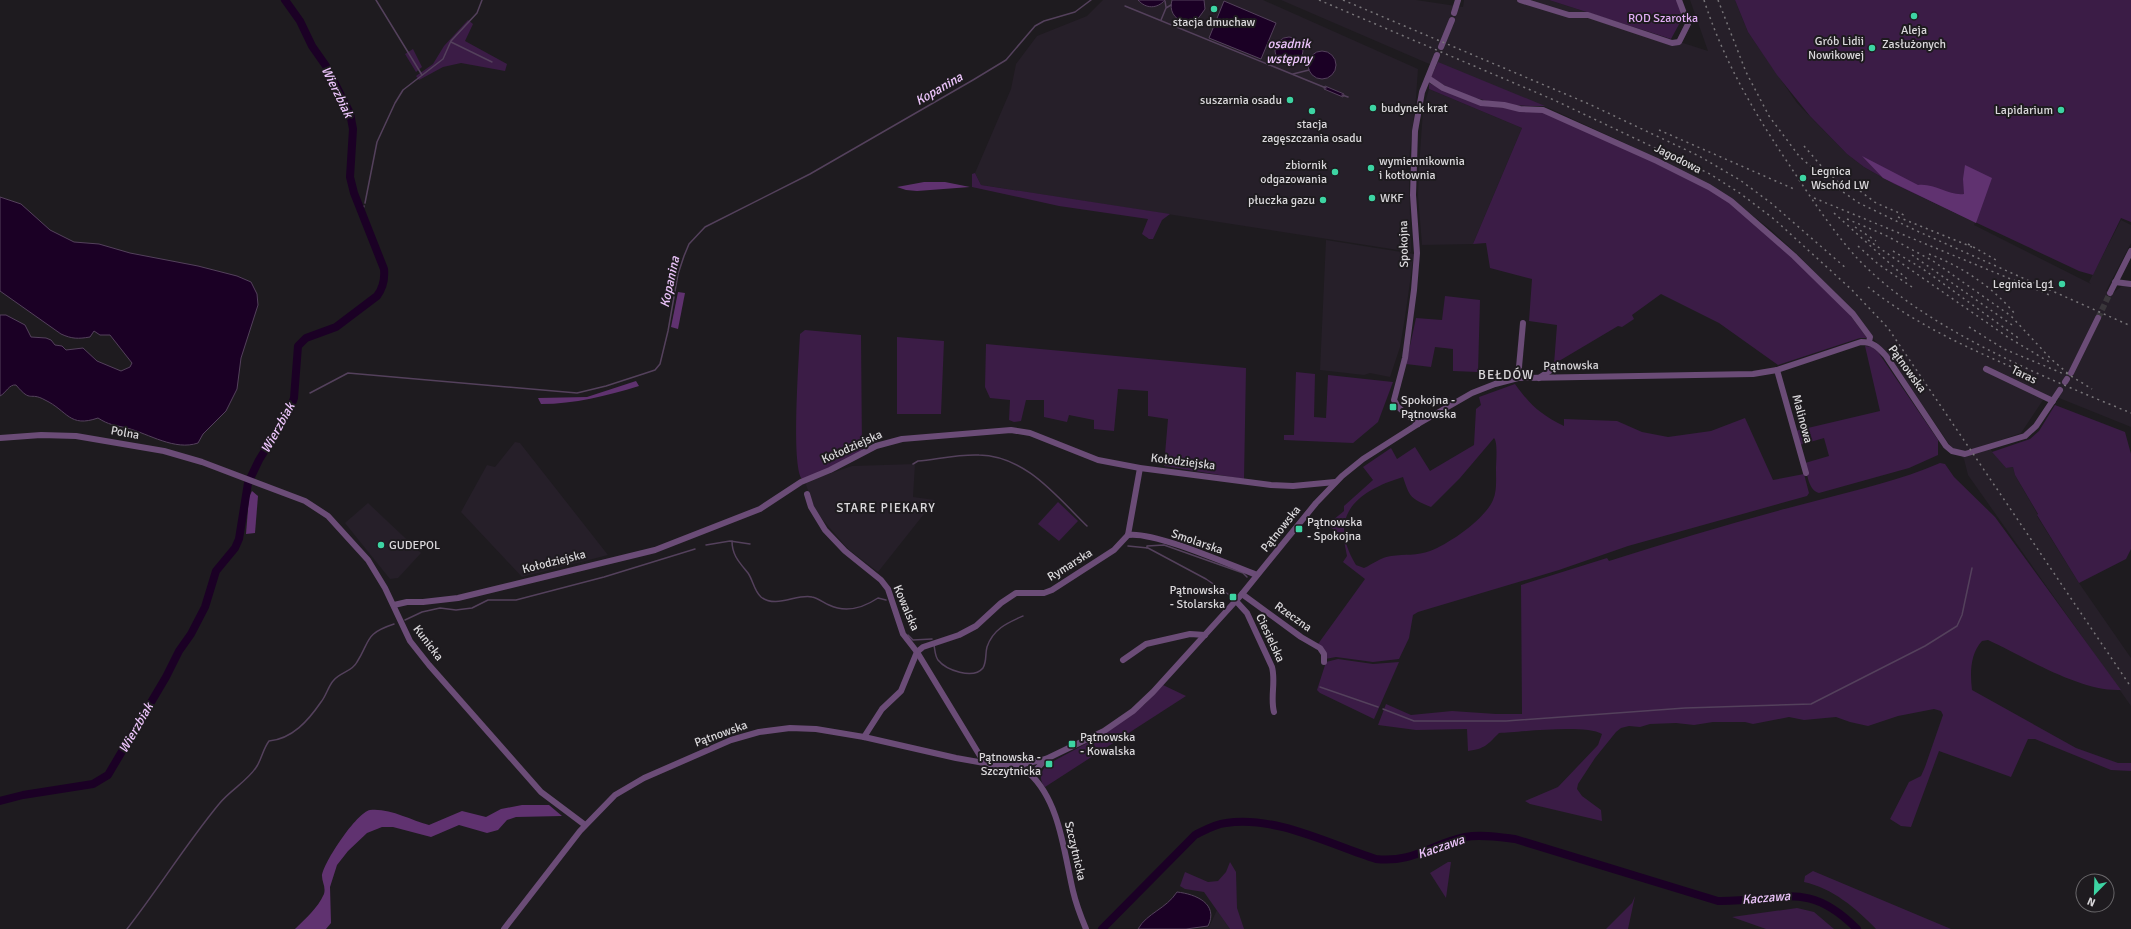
<svg xmlns="http://www.w3.org/2000/svg" width="2131" height="929" viewBox="0 0 2131 929" font-family="Signika,sans-serif">
<style>
.built{fill:#261f29}
.green{fill:#3b1c46;fill-rule:evenodd}
.forest{fill:#603270}
.water{fill:#1b0025;stroke:#54415c}
.lines{fill:none;stroke-linecap:round;stroke-linejoin:round}
.stream{stroke:#54415c;stroke-width:1.5}
.river{stroke:#1b0025;stroke-width:8}
.minor-tunnel{stroke:#3a373b;stroke-width:6;stroke-dasharray:6 3;stroke-linecap:butt}
.minor{stroke:#6b4c77;stroke-width:6}
.rail{stroke:#787579;stroke-width:1.5;stroke-dasharray:2 4;stroke-linecap:butt}
.poi-dot{fill:#3dd4a3;stroke:#1e1b1f;stroke-width:1.5}
.labels{text-anchor:middle;dominant-baseline:central;stroke-width:4;stroke-linejoin:round;paint-order:stroke}
.park-label{font-size:12px;fill:#e2aef6;stroke:#1e1b1f}
.poi-label{font-size:12px;fill:#dad8db;stroke:#1e1b1f;text-anchor:end}
.street-label{font-size:12px;fill:#dad8db;stroke:#1e1b1f}
.water-label{font-size:13px;font-style:italic;fill:#edc5fc;stroke:#1e1b1f}
.neighbourhood-label{font-size:13px;letter-spacing:1px;fill:#dad8db;stroke:#1e1b1f}
</style>
<rect width="100%" height="100%" fill="#1e1b1f"/>
<g class="built">
<polygon points="1103,0 1263,0 1418,69 1416,98 1409,159 1405,171 1406,177 1409,179 1411,252 981,185 975,173 1011,89 1016,64 1037,36 1087,16"/>
<polygon points="1281,0 1416,0 1463,7 1464,0 1549,0 1708,51 1690,0 1735,0 1748,32 1797,103 1847,154 1864,167 1894,184 1975,222 1974,225 2091,284 2089,282 2121,220 2131,225 2131,243 2106,291 2113,293 2122,286 2131,286 2131,427 2059,398 2043,400 2021,433 1987,445 2006,468 2013,467 2015,475 2038,515 2037,516 2079,583 2131,658 2131,706 1968,475 1964,459 1949,444 1893,362 1833,291 1798,255 1770,229 1744,209 1674,167 1627,144 1551,109 1427,63"/>
<polygon points="1429,89 1522,128 1473,244 1422,245 1418,196 1419,167 1423,110"/>
<polygon points="1326,240 1414,254 1405,317 1400,347 1390,377 1370,373 1364,375 1320,370"/>
<polygon points="515,442 520,443 608,555 522,577 461,512 487,465 495,467"/>
<polygon points="915,464 913,497 935,500 878,572 848,549 816,512 805,482 852,466"/>
<polygon points="368,503 421,553 398,578 390,579 345,523"/>
<polygon points="1217,910 1230,929 1200,929 1209,927"/>
</g>
<g class="green">
<polygon points="1549,0 1677,0 1683,17 1671,39"/>
<polygon points="1735,0 2131,0 2131,222 2121,218 2093,275 2079,271 1894,184 1864,167 1847,154 1810,116 1777,75 1748,32"/>
<polygon points="468,20 473,24 465,41 507,64 505,71 461,63 443,67 419,80 416,76 433,64 444,46"/>
<polygon points="413,49 422,67 416,72 405,54"/>
<path d="M1438,62L1545,106C1505,107 1464,100 1431,77Z"/>
<polygon points="1429,83 1450,93 1486,106 1542,112 1638,153 1710,190 1730,203 1774,240 1847,311 1867,338 1860,338 1778,365 1719,323 1661,294 1632,315 1634,319 1622,327 1618,326 1554,364 1557,325 1529,321 1532,279 1490,268 1486,243 1473,244 1522,128 1429,89"/>
<polygon points="975,173 981,185 1170,214 1162,220 1153,239 1149,239 1142,234 1148,219 1059,206 972,187 972,174"/>
<polygon points="1445,296 1480,300 1478,372 1453,371 1453,349 1435,347 1431,367 1406,364 1416,318 1442,320"/>
<path d="M805,330L861,335L862,451L830,468L802,479C791,466 799,357 800,334Z"/>
<polygon points="897,337 944,341 941,414 897,414"/>
<polygon points="986,344 1246,368 1244,479 1164,466 1168,419 1148,416 1148,391 1118,389 1114,431 1094,429 1094,420 1069,415 1067,422 1044,417 1044,400 1026,400 1021,421 1014,422 1009,420 1010,400 990,398 985,387"/>
<path d="M1865,346L1872,347L1878,352L1938,440V455L1909,468L1819,493C1808,490 1807,473 1805,463L1829,456L1824,438L1800,445L1795,431L1880,411Z"/>
<polygon points="1296,372 1315,374 1314,417 1326,418 1328,375 1393,382 1378,422 1353,443 1284,440 1284,435 1294,435"/>
<path d="M1515,384C1530,405 1541,415 1564,426V419L1617,421L1642,432L1668,437L1711,431L1745,418L1773,480L1804,474L1809,493L1807,496L1628,546L1559,570L1418,612L1413,615L1409,638L1399,659L1373,662L1336,657L1325,659L1318,644L1365,579L1343,562L1347,556L1343,536L1327,525L1344,511V506L1373,480L1363,467L1391,448L1397,459L1415,447L1430,471L1474,445L1476,409L1481,405L1479,397ZM1494,438C1498,442 1496,462 1496,470C1496,480 1497,491 1493,500C1485,519 1449,544 1430,551C1417,556 1405,554 1391,556C1381,557 1373,564 1364,568L1356,565C1326,516 1357,491 1403,477C1410,498 1410,498 1431,507L1460,478Z"/>
<polygon points="2055,405 2125,432 2131,454 2131,549 2126,559 2079,583 2037,515 2038,514 2015,475 2013,467 2006,468 1992,452 2030,439 2039,431"/>
<path d="M1940,463L1945,464L1954,477L1995,517L2121,690C2080,692 2025,657 1988,640L1982,641C1970,654 1970,673 1972,690L2076,748L2118,763H2131V771L2111,770L2035,739H2028L2011,777L1939,751L1911,827L1901,826L1890,819L1909,782L1921,776L1925,767L1943,715L1941,711L1934,709L1898,716L1868,726L1850,722L1836,717L1804,720L1789,717L1753,724L1745,722H1713L1694,725L1676,723L1650,724L1640,727L1629,726L1621,728L1616,732L1595,758L1578,784L1577,789L1582,796L1601,810L1602,821L1530,804L1525,801L1558,787L1598,745L1602,734C1585,724 1521,732 1499,733C1488,744 1485,749 1468,751L1467,729L1416,730L1378,725L1386,704L1411,715L1452,711L1496,714H1522L1521,585L1607,558L1609,561C1678,539 1748,518 1819,500C1860,489 1901,480 1940,463Z"/>
<polygon points="1058,502 1078,521 1059,541 1038,524"/>
<polygon points="1338,659 1373,664 1399,662 1374,719 1320,693 1317,690 1326,662"/>
<path d="M1163,685L1186,696L1045,787C1040,781 1039,774 1045,767L1051,765L1050,763L1102,735L1145,704Z"/>
<polygon points="1230,862 1236,872 1237,908 1244,929 1230,929 1204,892 1185,889 1180,886 1185,872 1208,882 1218,881 1226,872"/>
<polygon points="1448,862 1451,862 1446,898 1430,873"/>
<path d="M1813,871L1951,929H1876C1856,908 1832,888 1804,882L1805,876Z"/>
<polygon points="1635,896 1628,929 1606,929 1632,903"/>
<polygon points="1797,908 1814,912 1834,929 1766,929 1732,917"/>
</g>
<g class="forest">
<path d="M1862,156L1918,185C1935,183 1949,196 1964,194L1963,179L1965,165L1992,178L1976,223L1883,178Z"/>
<polygon points="924,182 945,182 970,187 917,191 906,190 897,187"/>
<polygon points="678,292 685,293 678,329 671,327"/>
<path d="M636,381L639,386C606,396 575,404 541,404L538,398L587,397Z"/>
<polygon points="252,491 258,496 255,533 246,534 249,497"/>
<path d="M522,805H549L562,816L516,817L507,820L498,830L487,833L459,825L431,837L393,827H382L367,833L348,851L337,865L330,887L331,923L326,929H295C305,919 318,908 324,894C326,887 322,882 322,876C323,863 357,812 370,810C390,808 410,820 429,825L462,811L486,817L501,809Z"/>
</g>
<g class="water">
<path d="M1138,0H1165C1157,9 1146,9 1138,0Z"/>
<path d="M1172,0H1204L1205,9L1197,20L1184,23C1174,18 1169,11 1172,0Z"/>
<polygon points="1224,1 1276,23 1261,59 1209,38"/>
<circle cx="1289" cy="51" r="14"/>
<circle cx="1322" cy="65" r="14"/>
<polygon points="1325,86 1344,94 1343,97 1324,89"/>
<path d="M0,197L21,204L50,230L74,242L99,244L130,253L198,266L237,276L251,282L257,294L258,305L241,358L237,389L226,411L203,434L198,443C175,451 149,434 127,428C114,425 109,425 98,418C69,428 68,411 45,400C29,391 32,404 16,385C9,384 6,393 0,396V315H6L25,325L31,337L46,338L51,340L55,345L62,346L66,350L83,348L97,361L121,371L130,367L132,363L110,335H100L94,331L90,337C78,339 72,339 61,334L0,291Z"/>
<path d="M1177,892C1196,894 1219,904 1208,926L1186,929H1138C1147,913 1166,909 1177,892Z"/>
</g>
<g class="lines">
<g class="stream">
<polyline points="376,0 422,75"/>
<polyline points="1165,1 1166,7"/>
<polyline points="1125,6 1326,88"/>
<polyline points="1161,20 1166,8 1171,5"/>
<polyline points="451,42 492,62"/>
<polyline points="1269,65 1278,59"/>
<polyline points="1293,74 1309,70"/>
<polyline points="1342,95 1348,97"/>
<polyline points="365,203 377,142 395,103 403,90 443,59 451,41 477,13 482,0"/>
<polyline points="362,212 364,206"/>
<polyline points="310,393 348,373 577,393 606,386 643,374 655,370 660,364 668,331 678,274 684,256 689,244 705,227 810,174 973,80 1006,60 1035,26 1044,21 1075,12 1091,0"/>
<path d="M913,464L918,461C938,459 960,454 979,455C1026,456 1056,496 1087,526"/>
<path d="M732,541C732,555 739,562 748,573C753,580 754,591 761,597C776,609 798,593 812,597C818,598 824,603 829,605C846,613 863,608 878,598L886,600"/>
<polyline points="706,545 730,541 750,544"/>
<polyline points="1128,546 1148,548 1206,579 1231,596"/>
<polyline points="1147,548 1147,546 1164,545 1243,573 1247,577"/>
<polyline points="405,620 422,612 440,608 456,610 472,608 488,600 516,600 604,577 695,549"/>
<polyline points="908,635 913,640 932,639"/>
<path d="M934,645C935,650 935,656 938,660C946,670 973,680 983,668C987,661 985,654 987,647C993,629 1007,623 1023,616"/>
<polyline points="1320,687 1378,707"/>
<polyline points="1383,709 1414,721 1506,721 1685,708 1811,704 1925,646 1957,626 1962,615 1972,568"/>
<path d="M127,929C159,888 186,844 219,804C230,790 248,781 257,766C262,758 263,749 269,741C292,739 308,721 321,702C326,696 328,687 333,681C340,672 352,672 357,662C371,640 364,634 394,624"/>
</g>
<g class="river">
<path d="M0,801L23,795L93,784L108,775L166,677L179,651L191,634L205,607L216,571L235,548L239,539L248,483L259,460L289,412L294,398L298,346L306,338L336,327L377,296C383,288 385,279 384,269L354,193L350,177L353,129L350,113L326,66L312,46L300,21L285,0"/>
<path d="M1102,929L1195,835C1205,830 1215,824 1226,823C1275,815 1331,845 1376,859C1414,863 1431,844 1465,837C1481,834 1499,837 1515,839L1718,901C1780,902 1807,878 1857,929"/>
</g>
<polyline class="minor-tunnel" points="2098,318 2110,293"/>
<g class="minor">
<polyline points="1520,0 1569,15 1588,15 1672,43 1679,42 1688,24 1679,0"/>
<polyline points="1454,13 1458,0"/>
<polyline points="1441,47 1452,20"/>
<polyline points="1428,78 1443,88 1481,103 1504,105 1520,109 1543,110 1657,161 1709,187 1731,201 1794,256 1853,314 1870,337 1869,342"/>
<polyline points="2115,282 2131,284"/>
<polyline points="2110,293 2131,251"/>
<polyline points="1986,369 2053,401"/>
<polyline points="1777,370 1806,473"/>
<polyline points="2071,373 2098,318"/>
<polyline points="1518,378 1523,323"/>
<polyline points="1539,378 1557,366"/>
<polyline points="2065,382 2067,379"/>
<polyline points="1418,424 1398,407 1394,400 1405,358 1414,290 1417,253 1413,195 1415,131 1422,92 1437,55"/>
<polyline points="0,438 41,435 76,436 164,451 202,462 305,501 328,516 368,560 385,588 410,641 429,665 541,792 585,825"/>
<polyline points="807,494 811,507 825,530 845,551 881,580 888,589 903,634 917,652 985,764"/>
<path d="M1128,535C1154,531 1230,565 1257,575"/>
<polyline points="1242,594 1301,637 1320,648 1324,654 1324,662"/>
<path d="M1236,601L1247,613L1272,667C1276,682 1270,697 1274,712"/>
<polyline points="394,605 407,602 423,602 458,598 655,550 760,509 801,482 830,470 876,446 902,439 1011,430 1030,433 1098,460 1140,468 1271,485 1293,486 1335,482"/>
<polyline points="1123,660 1146,644 1190,634 1205,635"/>
<polyline points="864,737 882,709 901,691 917,652 923,647 959,635 976,626 1001,603 1016,593 1044,593 1052,590 1114,550 1128,535 1140,468"/>
<polyline points="1016,766 1033,773 1046,759"/>
<path d="M1029,773C1060,801 1064,853 1073,891C1076,904 1081,917 1086,929"/>
<path d="M504,929L580,831L615,795L644,778L731,740L759,732L790,728L816,729L864,737L956,758L1001,766H1014L1046,759L1104,731L1133,711L1153,692L1242,594L1316,503L1342,476L1363,459L1418,424L1472,393L1495,384L1518,378L1753,374L1777,370L1861,342C1873,342 1878,347 1886,356L1946,446L1952,451L1965,454L2025,436L2036,426L2060,390"/>
</g>
<g class="rail">
<polyline points="1319,0 1554,100 1710,174 1741,194 1774,219 1852,290 1888,328 2131,687"/>
<polyline points="1343,0 1589,104 1699,156 1740,180 1771,203 1847,269"/>
<path d="M1704,0C1723,59 1752,109 1786,160C1808,193 1830,228 1857,258C1924,329 2041,376 2131,413"/>
<polyline points="1718,0 1746,72 1769,116 1799,156 1827,181 1859,203 1917,231 2131,326"/>
<polyline points="1659,130 1794,189"/>
<polyline points="1804,146 1823,168 1847,190"/>
<polyline points="1860,191 1876,203 1904,215"/>
<polyline points="1814,198 2052,296"/>
<polyline points="1834,213 1907,279"/>
<polyline points="1898,217 1972,247"/>
<polyline points="1847,219 1885,235 1933,261 2011,316 2051,359 2071,376"/>
<polyline points="1855,227 1876,241"/>
<polyline points="1868,240 2009,338 2051,363"/>
<polyline points="1968,244 1996,260"/>
<polyline points="1858,246 1878,264 1912,287"/>
<polyline points="1893,251 1923,269 2021,340"/>
<path d="M1929,254C1961,266 1993,287 2015,314"/>
<polyline points="1912,255 2015,327"/>
<path d="M1868,287C1920,328 1977,352 2037,378"/>
<polyline points="1969,327 2004,349 2064,374"/>
<polyline points="2066,373 2092,389"/>
</g>
</g>
<g class="poi-dot">
<circle cx="1214" cy="9" r="4"/>
<circle cx="1914" cy="16" r="4"/>
<circle cx="1872" cy="48" r="4"/>
<circle cx="1290" cy="100" r="4"/>
<circle cx="1373" cy="108" r="4"/>
<circle cx="2061" cy="110" r="4"/>
<circle cx="1312" cy="111" r="4"/>
<circle cx="1371" cy="168" r="4"/>
<circle cx="1335" cy="172" r="4"/>
<circle cx="1803" cy="178" r="4"/>
<circle cx="1372" cy="198" r="4"/>
<circle cx="1323" cy="200" r="4"/>
<circle cx="2062" cy="284" r="4"/>
<rect x="1389" y="403" width="8" height="8" rx="2"/>
<rect x="1295" y="525" width="8" height="8" rx="2"/>
<circle cx="381" cy="545" r="4"/>
<rect x="1229" y="593" width="8" height="8" rx="2"/>
<rect x="1068" y="740" width="8" height="8" rx="2"/>
<rect x="1045" y="760" width="8" height="8" rx="2"/>
</g>
<g class="labels">
<g class="park-label">
<text x="1663" y="18">ROD Szarotka</text>
</g>
<g class="poi-label">
<text x="1214" y="22" text-anchor="middle">stacja dmuchaw</text>
<text x="1914" y="30" text-anchor="middle">Aleja<tspan x="1914" dy="14">Zasłużonych</tspan></text>
<text x="1864" y="41">Grób Lidii<tspan x="1864" dy="14">Nowikowej</tspan></text>
<text x="1282" y="100">suszarnia osadu</text>
<text x="1381" y="108" text-anchor="start">budynek krat</text>
<text x="2053" y="110">Lapidarium</text>
<text x="1312" y="124" text-anchor="middle">stacja<tspan x="1312" dy="14">zagęszczania osadu</tspan></text>
<text x="1379" y="161" text-anchor="start">wymiennikownia<tspan x="1379" dy="14">i kotłownia</tspan></text>
<text x="1327" y="165">zbiornik<tspan x="1327" dy="14">odgazowania</tspan></text>
<text x="1811" y="171" text-anchor="start">Legnica<tspan x="1811" dy="14">Wschód LW</tspan></text>
<text x="1380" y="198" text-anchor="start">WKF</text>
<text x="1315" y="200">płuczka gazu</text>
<text x="2054" y="284">Legnica Lg1</text>
<text x="1401" y="400" text-anchor="start">Spokojna -<tspan x="1401" dy="14">Pątnowska</tspan></text>
<text x="1307" y="522" text-anchor="start">Pątnowska<tspan x="1307" dy="14">- Spokojna</tspan></text>
<text x="389" y="545" text-anchor="start">GUDEPOL</text>
<text x="1225" y="590">Pątnowska<tspan x="1225" dy="14">- Stolarska</tspan></text>
<text x="1080" y="737" text-anchor="start">Pątnowska<tspan x="1080" dy="14">- Kowalska</tspan></text>
<text x="1041" y="757">Pątnowska -<tspan x="1041" dy="14">Szczytnicka</tspan></text>
</g>
<g class="street-label">
<text transform="translate(1678 159) rotate(27)">Jagodowa</text>
<text transform="translate(1404 244) rotate(-91)">Spokojna</text>
<text transform="translate(1571 366) rotate(-1)">Pątnowska</text>
<text transform="translate(1907 369) rotate(54)">Pątnowska</text>
<text transform="translate(2024 375) rotate(26)">Taras</text>
<text transform="translate(1802 419) rotate(75)">Malinowa</text>
<text transform="translate(125 433) rotate(10)">Polna</text>
<text transform="translate(852 447) rotate(-24)">Kołodziejska</text>
<text transform="translate(1183 462) rotate(7)">Kołodziejska</text>
<text transform="translate(1281 529) rotate(-51)">Pątnowska</text>
<text transform="translate(1197 542) rotate(19)">Smolarska</text>
<text transform="translate(554 562) rotate(-14)">Kołodziejska</text>
<text transform="translate(1070 565) rotate(-32)">Rymarska</text>
<text transform="translate(906 608) rotate(67)">Kowalska</text>
<text transform="translate(1293 617) rotate(35)">Rzeczna</text>
<text transform="translate(1270 638) rotate(65)">Ciesielska</text>
<text transform="translate(428 643) rotate(53)">Kunicka</text>
<text transform="translate(721 734) rotate(-20)">Pątnowska</text>
<text transform="translate(1075 851) rotate(77)">Szczytnicka</text>
</g>
<g class="water-label">
<text x="1289" y="44">osadnik<tspan x="1289" dy="15">wstępny</tspan></text>
<text transform="translate(939 89) rotate(-30)">Kopanina</text>
<text transform="translate(337 92) rotate(64)">Wierzbiak</text>
<text transform="translate(670 282) rotate(-78)">Kopanina</text>
<text transform="translate(278 428) rotate(-61)">Wierzbiak</text>
<text transform="translate(136 728) rotate(-60)">Wierzbiak</text>
<text transform="translate(1441 847) rotate(-19)">Kaczawa</text>
<text transform="translate(1766 898) rotate(-5)">Kaczawa</text>
</g>
<g class="neighbourhood-label">
<text x="1506" y="375">BEŁDÓW</text>
<text x="886" y="508">STARE PIEKARY</text>
</g>
</g>
<g transform="translate(2095 893) rotate(203)"><circle r="19" fill="#1e1b1f" stroke="#69676a"/>
<path d="M0-3L7 15L0 10L-7 15Z" fill="#3dd4a3"/>
<text y="-6" font-size="11" font-weight="bold" text-anchor="middle" fill="#dad8db">N</text>
</g>
</svg>
